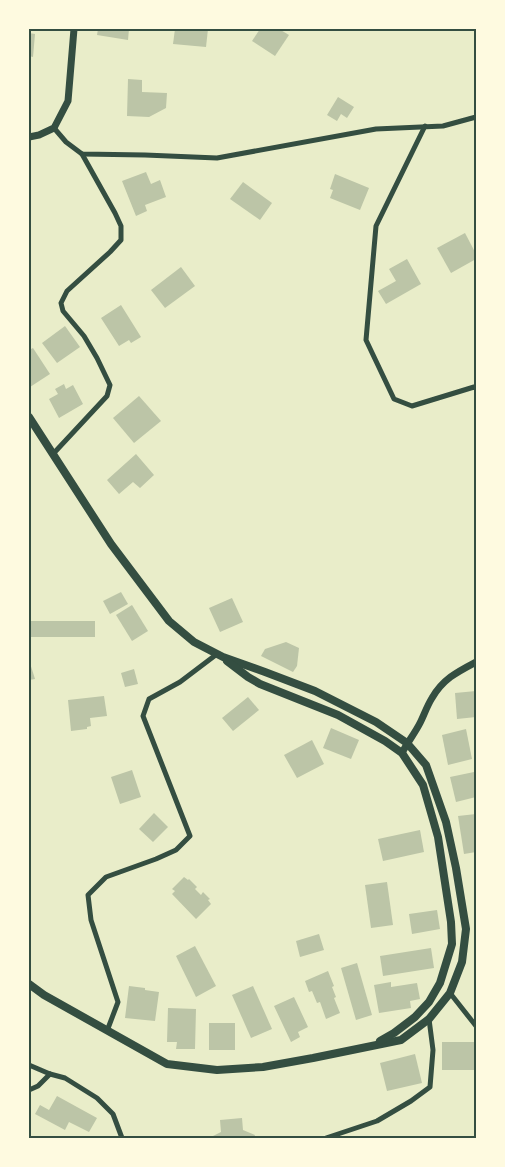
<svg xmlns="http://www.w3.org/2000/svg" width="505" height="1167" viewBox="0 0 505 1167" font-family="'Noto Sans',sans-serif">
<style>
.building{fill:#bcc5a7}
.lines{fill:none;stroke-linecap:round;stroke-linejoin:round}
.minor{stroke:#344e41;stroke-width:5}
.tertiary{stroke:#344e41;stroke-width:7}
.secondary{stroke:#344e41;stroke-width:8}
.neatline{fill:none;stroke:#344e41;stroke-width:2}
</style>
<rect width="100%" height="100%" fill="#e9edc9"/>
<g class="building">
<polygon points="98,29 129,29 128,40 97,35"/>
<polygon points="175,29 208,29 206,47 173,44"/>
<polygon points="260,29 279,29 289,35 275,56 252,41"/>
<polygon points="29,33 35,34 33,57 29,56"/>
<polygon points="128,79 142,80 142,92 167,93 166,108 149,117 127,116"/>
<polygon points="338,97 354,107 347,118 341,114 337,121 327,115"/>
<polygon points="146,172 151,184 160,180 166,197 145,205 147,211 136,216 122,181"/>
<polygon points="335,174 369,188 360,210 330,198 333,190 330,189"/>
<polygon points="243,182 272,203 260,220 230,199"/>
<polygon points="465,233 476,254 476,259 451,273 437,248"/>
<polygon points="407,259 421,284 386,304 378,291 396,281 389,269"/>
<polygon points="181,267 195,286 165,308 151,290"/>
<polygon points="121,305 141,337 131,343 129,340 119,346 101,318"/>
<polygon points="65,326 80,347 57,363 42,343"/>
<polygon points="33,348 50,374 30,387 29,384 29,350"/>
<polygon points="64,384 66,389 73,385 83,404 59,418 49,399 58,394 55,389"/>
<polygon points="139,396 161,421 134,443 113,418"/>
<polygon points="136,454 154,475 140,488 133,482 119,494 107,480"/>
<polygon points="121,592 128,604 110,614 103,601"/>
<polygon points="232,598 243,622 220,632 209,608"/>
<polygon points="132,605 148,631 132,641 116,615"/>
<rect x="29" y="621" width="66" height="16"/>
<polygon points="286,642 299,648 297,666 293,672 261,656 265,649"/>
<polygon points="29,660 35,679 29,680"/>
<polygon points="134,669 138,684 125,687 121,673"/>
<polygon points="476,691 476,717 457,719 455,693"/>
<polygon points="104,696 107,716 90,718 91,726 87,727 87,729 71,731 68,700"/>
<polygon points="248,697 259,710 233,731 222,718"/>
<polygon points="331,728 359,740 351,759 323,748"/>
<polygon points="466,729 472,759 448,765 442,735"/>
<polygon points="312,740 324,764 297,778 284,755"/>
<polygon points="132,770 141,797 120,804 111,777"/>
<polygon points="474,772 476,780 476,797 456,802 450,777"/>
<polygon points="154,813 168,827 153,842 139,829"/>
<polygon points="476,814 476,852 464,854 458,816"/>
<polygon points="420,830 424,852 383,861 378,839"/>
<polygon points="184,877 188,880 189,879 197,887 195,889 201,895 203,892 210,899 208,900 211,904 196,919 172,894 175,891 172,889"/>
<polygon points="387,882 393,925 371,928 365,885"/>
<polygon points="437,910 440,929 412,934 409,914"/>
<polygon points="319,934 324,950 300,957 296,941"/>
<polygon points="195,946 216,986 196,997 176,956"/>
<polygon points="431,948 434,968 383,976 380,956"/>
<polygon points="357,963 372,1015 356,1020 341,968"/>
<polygon points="328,971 334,986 332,987 336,997 334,998 340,1013 326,1019 320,1002 317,1003 312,991 309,992 305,981"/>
<polygon points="391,982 391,987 417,983 420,999 410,1001 411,1008 379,1013 374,985"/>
<polygon points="129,986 145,988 145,990 159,992 155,1021 125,1018"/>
<polygon points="253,986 272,1029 251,1038 232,995"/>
<polygon points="294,997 308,1027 298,1032 300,1037 291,1042 274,1006"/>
<polygon points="168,1008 196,1009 195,1049 176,1049 177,1042 167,1042"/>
<rect x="209" y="1023" width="26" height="27"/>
<rect x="442" y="1042" width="32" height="28"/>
<polygon points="415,1054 422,1083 387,1091 380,1063"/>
<polygon points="57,1096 97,1118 89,1132 69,1122 65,1130 35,1114 40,1105 49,1110"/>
<polygon points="242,1118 243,1130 255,1135 254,1138 215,1138 213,1136 221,1132 220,1120"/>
</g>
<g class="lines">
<g class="minor">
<polyline points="425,126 376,226 366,340 394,399 412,406 474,387 476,388"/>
<polyline points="54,128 66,142 82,154 145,155 217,158 376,129 443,126 476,117"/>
<polyline points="53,454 107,396 110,385 97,358 84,336 63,311 61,303 67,291 110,252 121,240 121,226 115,213 82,154"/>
<polyline points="450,993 476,1026"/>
<polyline points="107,1031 118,1002 91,920 88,895 106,877 156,859 176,850 190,836 143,716 149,699 180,682 217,654"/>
<polyline points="29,1065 50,1074 65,1078 97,1098 113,1114 122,1138"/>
<polyline points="29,1090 38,1086 50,1074"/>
<polyline points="326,1138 377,1121 411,1101 430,1087 433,1050 429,1019"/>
</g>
<g class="tertiary">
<polyline points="29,137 39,135 54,128 68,101 74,29"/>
<path d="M402,753C407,743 415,733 420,723C424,715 427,706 432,698C443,679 457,672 476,662"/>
</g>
<g class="secondary">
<polyline points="29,417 111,544 169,621 194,642 223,657 265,672 315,691 376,722 407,743 426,765 446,822 456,868 466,929 462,962 450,993 429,1019 401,1040 313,1058 263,1067 217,1070 167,1064 44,995 29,984"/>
<polyline points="227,661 248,677 260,684 338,715 385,741 402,753 423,785 438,837 451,922 452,944 440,983 429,1002 415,1017 394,1033 380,1041"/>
</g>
</g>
<rect width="505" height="1167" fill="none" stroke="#fefae0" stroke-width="60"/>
<rect x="30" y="30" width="445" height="1107" class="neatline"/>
</svg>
